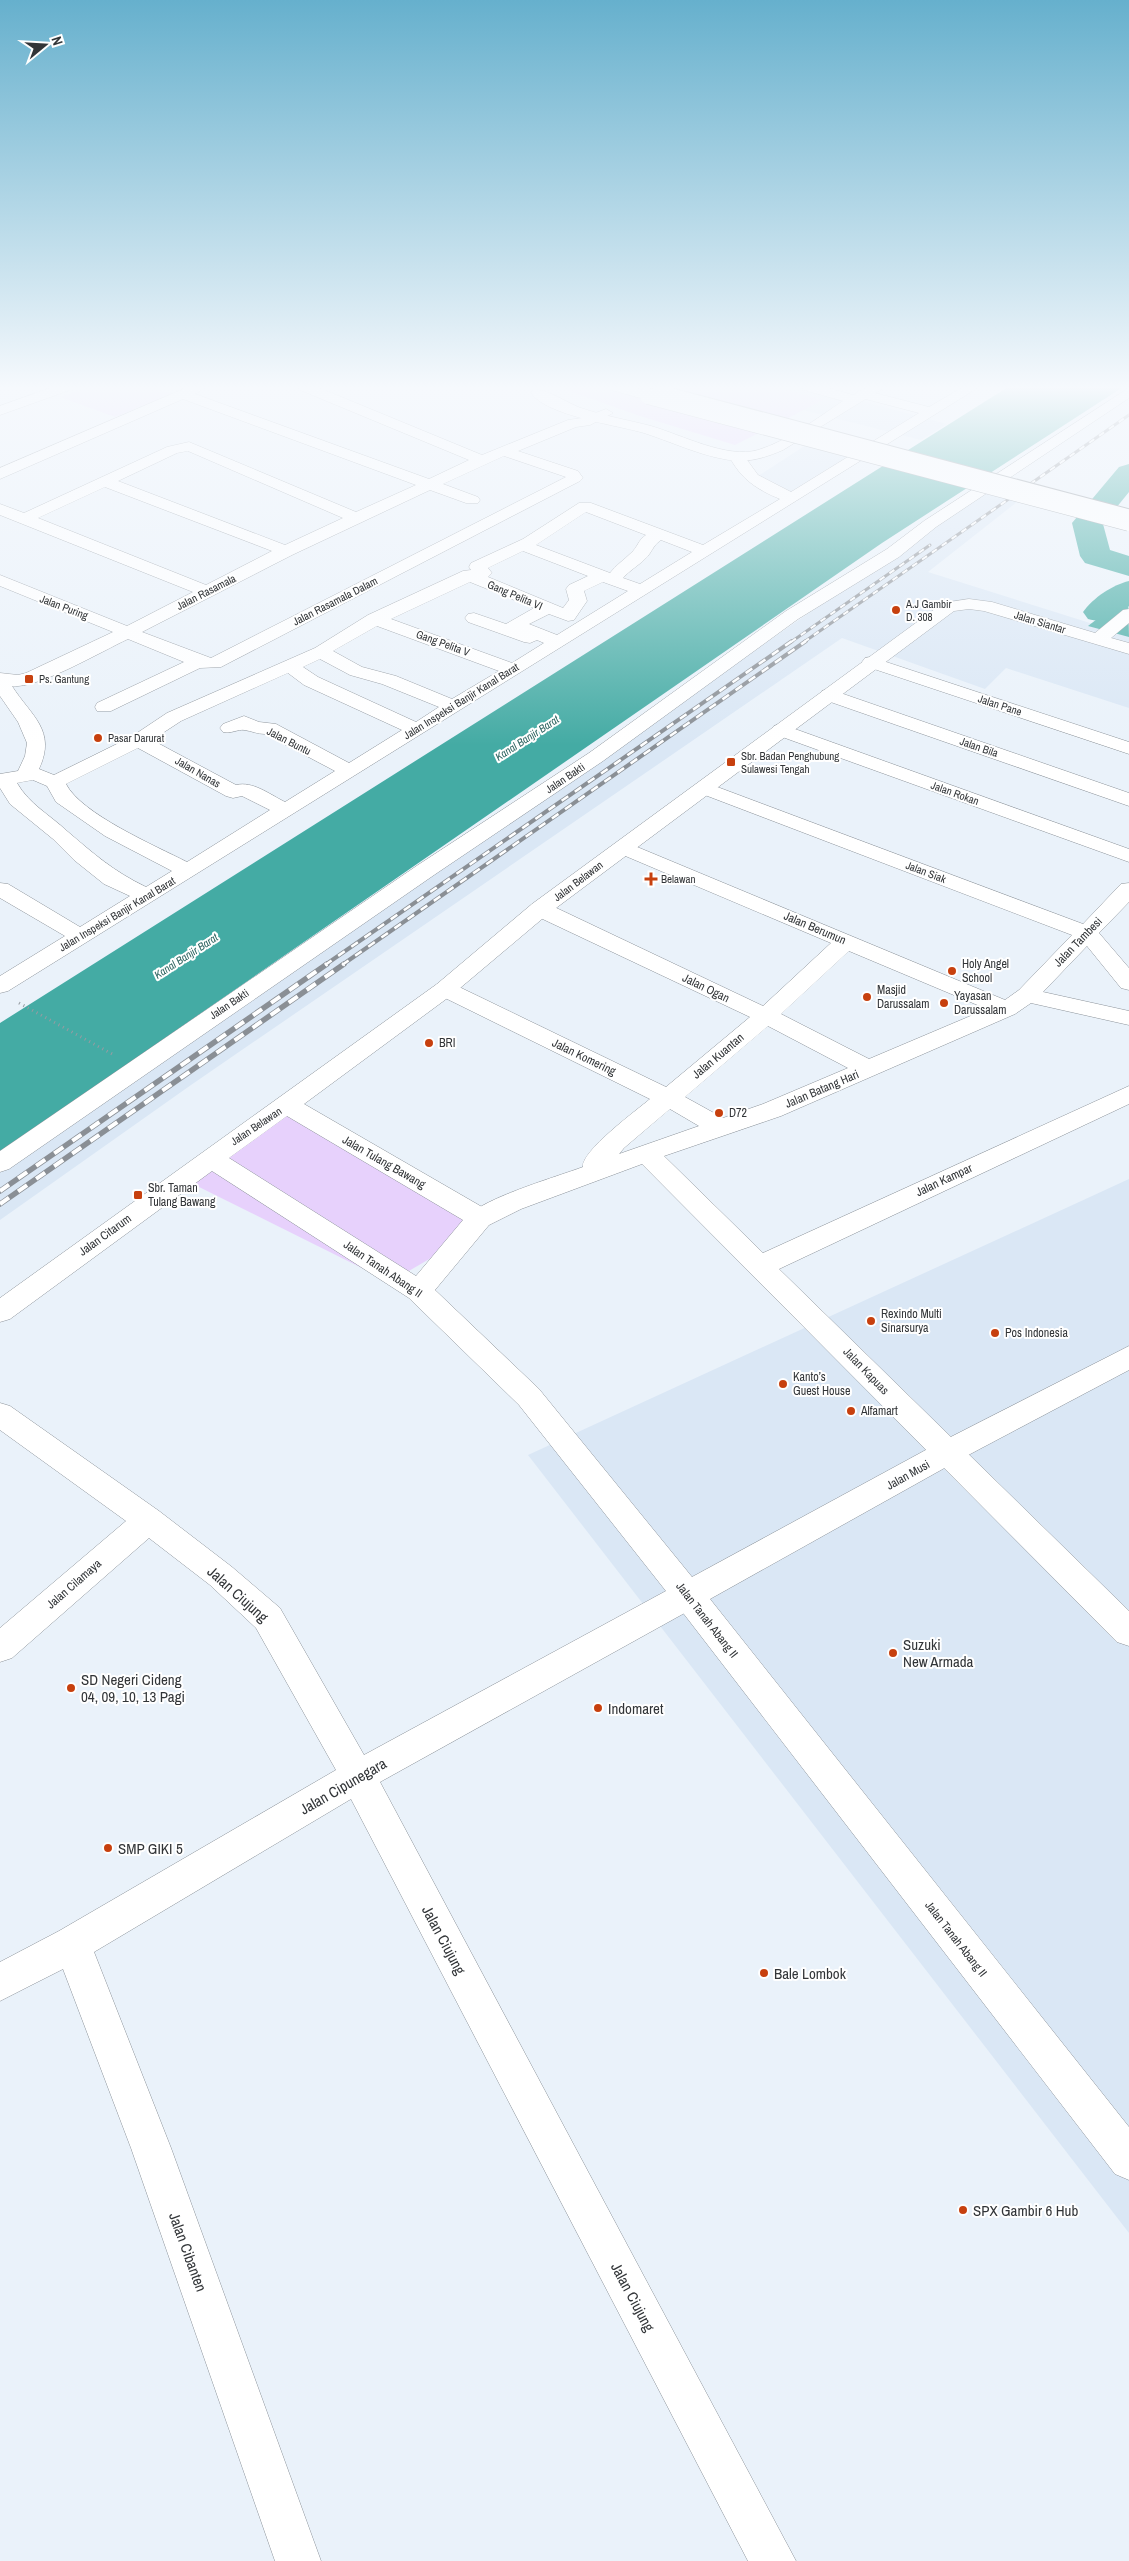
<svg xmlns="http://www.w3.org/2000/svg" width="1129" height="2561" viewBox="0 0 1129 2561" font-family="'Archivo Narrow',sans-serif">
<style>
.built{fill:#dae7f5}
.green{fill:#e7d1fc}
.water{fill:#44aba4}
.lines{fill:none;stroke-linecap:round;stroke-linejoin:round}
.river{fill:#44aba4;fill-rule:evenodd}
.service-casing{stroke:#8c939a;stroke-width:2}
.minor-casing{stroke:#8c939a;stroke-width:1}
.tertiary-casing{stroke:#8c939a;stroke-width:1}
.primary-casing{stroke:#8c939a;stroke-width:1}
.path{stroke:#979ca2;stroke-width:3;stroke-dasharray:1 4;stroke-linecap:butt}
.service{fill:#fff;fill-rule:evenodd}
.minor{fill:#fff;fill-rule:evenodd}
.tertiary{fill:#fff;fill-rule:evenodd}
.primary{fill:#fff;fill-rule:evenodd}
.rail-far2-casing{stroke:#8a8f95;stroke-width:3}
.rail-far1-casing{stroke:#8a8f95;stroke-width:4}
.rail-casing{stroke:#8a8f95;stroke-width:5.5}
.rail-far2{stroke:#fff;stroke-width:2;stroke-dasharray:6;stroke-linecap:butt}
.rail-far1{stroke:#fff;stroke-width:2.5;stroke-dasharray:8;stroke-linecap:butt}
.rail{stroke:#fff;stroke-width:4;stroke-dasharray:11;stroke-linecap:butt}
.service-bridge-casing{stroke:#8c939a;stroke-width:11;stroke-linecap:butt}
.primary-bridge-casing{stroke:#8c939a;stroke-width:17;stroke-linecap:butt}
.service-bridge{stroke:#fff;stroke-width:9}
.primary-bridge{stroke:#fff;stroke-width:16}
.poi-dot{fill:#c7400e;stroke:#fff;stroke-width:2}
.labels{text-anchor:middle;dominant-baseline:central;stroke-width:4;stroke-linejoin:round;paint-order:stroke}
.far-street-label{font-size:11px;fill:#323538;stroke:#fff}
.far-poi-label{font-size:11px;fill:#323538;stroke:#fff;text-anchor:start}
.far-water-label{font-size:11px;font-style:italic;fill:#2a625e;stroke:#fff}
.street-label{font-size:12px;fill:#323538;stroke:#fff}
.poi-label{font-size:12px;fill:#323538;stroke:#fff;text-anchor:start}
.near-street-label{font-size:15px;fill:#323538;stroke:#fff}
.near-poi-label{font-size:15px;fill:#323538;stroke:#fff;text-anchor:start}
</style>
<rect width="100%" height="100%" fill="#eaf2fa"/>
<g class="built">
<polygon points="713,387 849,387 836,394 947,424 921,440"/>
<polygon points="806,445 850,457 794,493 755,478"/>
<polygon points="988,489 1022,498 928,572 1125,634 1129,630 1129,708 1006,668 985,689 842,638 191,1085 0,1220 0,1169 152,1068"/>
<polygon points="1129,1179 1129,2233 528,1455"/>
</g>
<g class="green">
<polygon points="88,387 151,387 173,394 115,417 60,397"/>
<polygon points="558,387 776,387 823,400 735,445 640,416"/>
<polygon points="290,1109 496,1220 390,1282 191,1183"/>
</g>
<g class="water">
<polygon points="1008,387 1123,387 882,543 0,1152 0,1023"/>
<polygon points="1128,595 1129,637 1088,626"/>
</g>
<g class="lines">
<g class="river">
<polygon points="1129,464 1129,492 1103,524 1110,550 1129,556 1129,576 1085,563 1080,556 1072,523 1119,467"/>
<path d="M1129,581V606C1115,617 1106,624 1088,619L1083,612C1093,598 1112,585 1129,581Z"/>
</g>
<defs>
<polygon id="service" points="645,387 658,387 665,390 661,393"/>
<g id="minor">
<polygon points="53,387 72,387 70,390 0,415 0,406"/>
<path d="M188,387H206L195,394L429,479L469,460L300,390L298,387H317L482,455L568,420L582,418L606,409L613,413L590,425L576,427L518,451L578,471L583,478L580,481L221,667L200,668L111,711H97L95,707L97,703L184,662L128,639C102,651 38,689 12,686C31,716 57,730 39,769L54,775L131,737L167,713L315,648L368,615L463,571L471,570L469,567L471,563L523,539L579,503H591L703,545L780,499C756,489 741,479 729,456L732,453H742L758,475L791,492L919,413L858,397L856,394L858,391L863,390L929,407L963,387H979L8,991L0,993V976L65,936L0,898V883L8,884L80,927L130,896L104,884L74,860L53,839L10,804L0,788V774L18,771L25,756L27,743L18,722L0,696V673L18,675L26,673L113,632L0,586V575L127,626L193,592L0,515V504L24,513L167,447L189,442L356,512L416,485L183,399L0,479V468ZM188,451L343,518L285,545L118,481L177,453ZM504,456L566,477L211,658L142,632L292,555L430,490L466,503H478L480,500L478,497L443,484ZM105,487L272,551L206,585L38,518ZM586,512L646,535C638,540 638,547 631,553C624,560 616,565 610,573L536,545ZM661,540L692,552L640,584L623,578C630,570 638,566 645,559C652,553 652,546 661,540ZM523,551L588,576L569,585L566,589L569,600L563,608L488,577L492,573L488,568ZM470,582L534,608L506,624L474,613L468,614L465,618L468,622L524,642L530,643L537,640L544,643L512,663L391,619ZM603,582L628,591L557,635L529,624L549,614L568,621L574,620L587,601L584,591ZM377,626L499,671L452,699L396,676L362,667L333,651ZM320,659L350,675L382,684L439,707L416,722L318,677L303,667ZM288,673L304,685L402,730L349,763L276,724L259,722L244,716L223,724L220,728L223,732C231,734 238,729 244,730C252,731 257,734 265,734L335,771L285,802C269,794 253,781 236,785L152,740L181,721ZM138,748L226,796L233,798L242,796L270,810L187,862C156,846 81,814 66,784ZM33,780L47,786L56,802L105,836L172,871L146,887C113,871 94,854 67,831C50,815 29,804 17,783Z"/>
<polygon points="1129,388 1129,398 936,527 899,557 798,619 603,761 434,875 9,1169 0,1172 0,1151 418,865 589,753 786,611 887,549 924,521"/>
<polygon points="871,657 1129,742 1129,754 865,666 862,662 865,658"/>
<polygon points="829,689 1129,793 1129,806 822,699 820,695 822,691"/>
<polygon points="781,724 1129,849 1129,862 774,734 771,730 774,726"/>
<path d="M704,782L1083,924L1121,884L1129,883V902L1099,933L1129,968V990L1121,988L1087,946L1043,992L1129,1011V1025L1031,1003L1015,1014L781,1116L664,1156L763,1253L1129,1086V1104L779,1269L1129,1611V1646L1117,1642L642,1164L521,1209L489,1225L480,1227L471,1225L467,1218C477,1200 559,1176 583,1167C581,1151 637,1110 650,1099L437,994L433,989L437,984L445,982L453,984L666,1087L750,1017L532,914L529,909L532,904L540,902L548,904L763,1006L831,943L616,852L612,848L616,844L623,842L630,844L1005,1000L1019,990L1072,935L697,792L694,788L697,784ZM849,951L987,1009L869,1059L781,1014ZM768,1026L848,1068L763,1104L723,1118L685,1097ZM670,1109L699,1126L619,1154L624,1148Z"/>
<polygon points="0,1403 10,1406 159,1511 232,1567 280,1608 364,1755 677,1585 688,1581 699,1585 704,1595 699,1605 380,1782 796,2561 748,2561 351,1799 94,1952 171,2148 321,2561 275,2561 131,2148 63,1969 0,2001 0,1962 59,1931 336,1770 256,1628 210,1585 149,1538 12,1658 0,1662 0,1628 126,1521 0,1430"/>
</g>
<g id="tertiary">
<path d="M802,387H824L853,395L868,387H885L783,450C769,456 755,461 739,461C707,459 675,443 644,433C617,425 547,416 531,393L533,390C544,387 569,404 581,408C604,416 628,420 651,426C682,435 727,459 758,450C788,441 817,418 843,401L804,390Z"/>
<path d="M969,599L992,602L1095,633L1123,610L1129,609V623L1111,638L1129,643V654L984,611L969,609L954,611L548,914L453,994L304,1104L489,1211L493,1218L489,1225L435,1290L539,1389L692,1577L935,1445L1129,1346V1370L957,1461L710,1599L1129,2127V2180L1115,2174L677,1605L519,1405L409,1298L212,1171L10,1319L0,1322V1298L437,984L532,904L943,603ZM287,1116L463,1220L416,1276L229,1158Z"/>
</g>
<polygon id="primary" points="609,387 631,387 653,393 655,396 648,400 611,390"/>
</defs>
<use href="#service" class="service-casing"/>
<use href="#minor" class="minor-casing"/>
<use href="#tertiary" class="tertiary-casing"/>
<use href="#primary" class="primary-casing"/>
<polyline class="path" points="19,1003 114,1055"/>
<use href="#service" class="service"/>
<use href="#minor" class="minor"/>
<use href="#tertiary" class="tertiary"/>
<use href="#primary" class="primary"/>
<defs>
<g id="rail-far2">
<polyline points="791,642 930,545"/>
<polyline points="804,642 1129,415"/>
</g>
<g id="rail-far1">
<polyline points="325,965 792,641"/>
<polyline points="342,965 806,641"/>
</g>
<g id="rail">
<polyline points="0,1191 327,964"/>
<polyline points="0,1204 344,964"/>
</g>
</defs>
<use href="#rail-far2" class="rail-far2-casing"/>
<use href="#rail-far1" class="rail-far1-casing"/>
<use href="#rail" class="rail-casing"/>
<use href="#rail-far2" class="rail-far2"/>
<use href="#rail-far1" class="rail-far1"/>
<use href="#rail" class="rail"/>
<defs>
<polyline id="service-bridge" points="661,390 1129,514"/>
<polyline id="primary-bridge" points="648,396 1129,523"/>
</defs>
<use href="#service-bridge" class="service-bridge-casing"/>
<use href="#primary-bridge" class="primary-bridge-casing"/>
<use href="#service-bridge" class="service-bridge"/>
<use href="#primary-bridge" class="primary-bridge"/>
</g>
<linearGradient id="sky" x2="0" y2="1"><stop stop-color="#66b0cd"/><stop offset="0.52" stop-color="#f6f9fd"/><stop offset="1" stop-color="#f6f9fd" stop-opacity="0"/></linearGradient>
<rect width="1129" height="745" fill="url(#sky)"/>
<g class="poi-dot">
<circle cx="896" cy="610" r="5"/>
<rect x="24" y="674" width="10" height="10" rx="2.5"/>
<circle cx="98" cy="738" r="5"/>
<rect x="726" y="757" width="10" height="10" rx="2.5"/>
<path d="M648.5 871.5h5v5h5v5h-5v5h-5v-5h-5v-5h5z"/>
<circle cx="952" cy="971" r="5"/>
<circle cx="867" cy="997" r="5"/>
<circle cx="944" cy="1003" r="5"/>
<circle cx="429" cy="1043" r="5"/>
<circle cx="719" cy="1113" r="5"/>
<rect x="133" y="1190" width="10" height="10" rx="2.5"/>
<circle cx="871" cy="1321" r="5"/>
<circle cx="995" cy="1333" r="5"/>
<circle cx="783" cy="1384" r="5"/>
<circle cx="851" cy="1411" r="5"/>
<circle cx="893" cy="1653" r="5"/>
<circle cx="71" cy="1688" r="5"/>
<circle cx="598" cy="1708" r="5"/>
<circle cx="108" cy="1848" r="5"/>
<circle cx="764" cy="1973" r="5"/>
<circle cx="963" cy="2210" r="5"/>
</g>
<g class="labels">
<g class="far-street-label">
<text transform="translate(206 592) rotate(-27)">Jalan Rasamala</text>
<text transform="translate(515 595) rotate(23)">Gang Pelita VI</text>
<text transform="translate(335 601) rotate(-27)">Jalan Rasamala Dalam</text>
<text transform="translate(64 607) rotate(21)">Jalan Puring</text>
<text transform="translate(1040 622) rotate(17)">Jalan Siantar</text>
<text transform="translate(443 643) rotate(20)">Gang Pelita V</text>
<text transform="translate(461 701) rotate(-32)">Jalan Inspeksi Banjir Kanal Barat</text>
<text transform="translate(1000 705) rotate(18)">Jalan Pane</text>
<text transform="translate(289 741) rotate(27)">Jalan Buntu</text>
<text transform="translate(979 747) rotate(19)">Jalan Bila</text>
<text transform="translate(198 772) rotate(30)">Jalan Nanas</text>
<text transform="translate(565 778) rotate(-34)">Jalan Bakti</text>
<text transform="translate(955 793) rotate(20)">Jalan Rokan</text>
<text transform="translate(926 872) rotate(21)">Jalan Siak</text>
<text transform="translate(578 881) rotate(-37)">Jalan Belawan</text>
<text transform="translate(117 914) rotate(-31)">Jalan Inspeksi Banjir Kanal Barat</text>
<text transform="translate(229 1004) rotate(-34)">Jalan Bakti</text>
<text transform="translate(256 1126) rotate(-34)">Jalan Belawan</text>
</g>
<g class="far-poi-label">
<text x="906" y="604">A.J Gambir<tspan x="906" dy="13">D. 308</tspan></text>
<text x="39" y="679">Ps. Gantung</text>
<text x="108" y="738">Pasar Darurat</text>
<text x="741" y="756">Sbr. Badan Penghubung<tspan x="741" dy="13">Sulawesi Tengah</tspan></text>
<text x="661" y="879">Belawan</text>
</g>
<g class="far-water-label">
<text transform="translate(527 738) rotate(-33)">Kanal Banjir Barat</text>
<text transform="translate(186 956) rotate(-33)">Kanal Banjir Barat</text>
</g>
<g class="street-label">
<text transform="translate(815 928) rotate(23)">Jalan Berumun</text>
<text transform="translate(1078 942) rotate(-46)">Jalan Tambesi</text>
<text transform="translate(706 988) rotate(26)">Jalan Ogan</text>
<text transform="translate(718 1056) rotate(-40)">Jalan Kuantan</text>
<text transform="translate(584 1057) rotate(26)">Jalan Komering</text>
<text transform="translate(822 1089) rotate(-23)">Jalan Batang Hari</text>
<text transform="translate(384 1162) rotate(30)">Jalan Tulang Bawang</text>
<text transform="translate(944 1180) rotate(-25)">Jalan Kampar</text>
<text transform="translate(105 1235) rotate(-36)">Jalan Citarum</text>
<text transform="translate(383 1269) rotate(34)">Jalan Tanah Abang II</text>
<text transform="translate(866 1371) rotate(46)">Jalan Kapuas</text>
<text transform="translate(908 1475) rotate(-29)">Jalan Musi</text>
<text transform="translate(74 1584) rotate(-41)">Jalan Cilamaya</text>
<text transform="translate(707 1620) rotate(52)">Jalan Tanah Abang II</text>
<text transform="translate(956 1939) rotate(52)">Jalan Tanah Abang II</text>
</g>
<g class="poi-label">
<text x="962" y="964">Holy Angel<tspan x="962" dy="14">School</tspan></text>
<text x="877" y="990">Masjid<tspan x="877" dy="14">Darussalam</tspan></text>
<text x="954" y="996">Yayasan<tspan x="954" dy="14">Darussalam</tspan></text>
<text x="439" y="1043">BRI</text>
<text x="729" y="1113">D72</text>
<text x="148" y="1188">Sbr. Taman<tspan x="148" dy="14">Tulang Bawang</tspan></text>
<text x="881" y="1314">Rexindo Multi<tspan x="881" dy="14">Sinarsurya</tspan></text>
<text x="1005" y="1333">Pos Indonesia</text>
<text x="793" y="1377">Kanto’s<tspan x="793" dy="14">Guest House</tspan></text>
<text x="861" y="1411">Alfamart</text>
</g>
<g class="near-street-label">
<text transform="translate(238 1594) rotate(42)">Jalan Ciujung</text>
<text transform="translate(343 1786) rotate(-30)">Jalan Cipunegara</text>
<text transform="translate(444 1940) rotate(62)">Jalan Ciujung</text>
<text transform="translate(188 2252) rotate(70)">Jalan Cibanten</text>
<text transform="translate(633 2297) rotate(62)">Jalan Ciujung</text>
</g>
<g class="near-poi-label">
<text x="903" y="1644">Suzuki<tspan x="903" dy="17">New Armada</tspan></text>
<text x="81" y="1679">SD Negeri Cideng<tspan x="81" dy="17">04, 09, 10, 13 Pagi</tspan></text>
<text x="608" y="1708">Indomaret</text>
<text x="118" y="1848">SMP GIKI 5</text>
<text x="774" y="1973">Bale Lombok</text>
<text x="973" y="2210">SPX Gambir 6 Hub</text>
</g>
</g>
<g transform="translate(45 45) rotate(72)" stroke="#ffffff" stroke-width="4" paint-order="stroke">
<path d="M0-4L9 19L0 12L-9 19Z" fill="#323538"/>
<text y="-8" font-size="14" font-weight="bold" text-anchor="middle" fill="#323538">N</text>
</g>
</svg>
